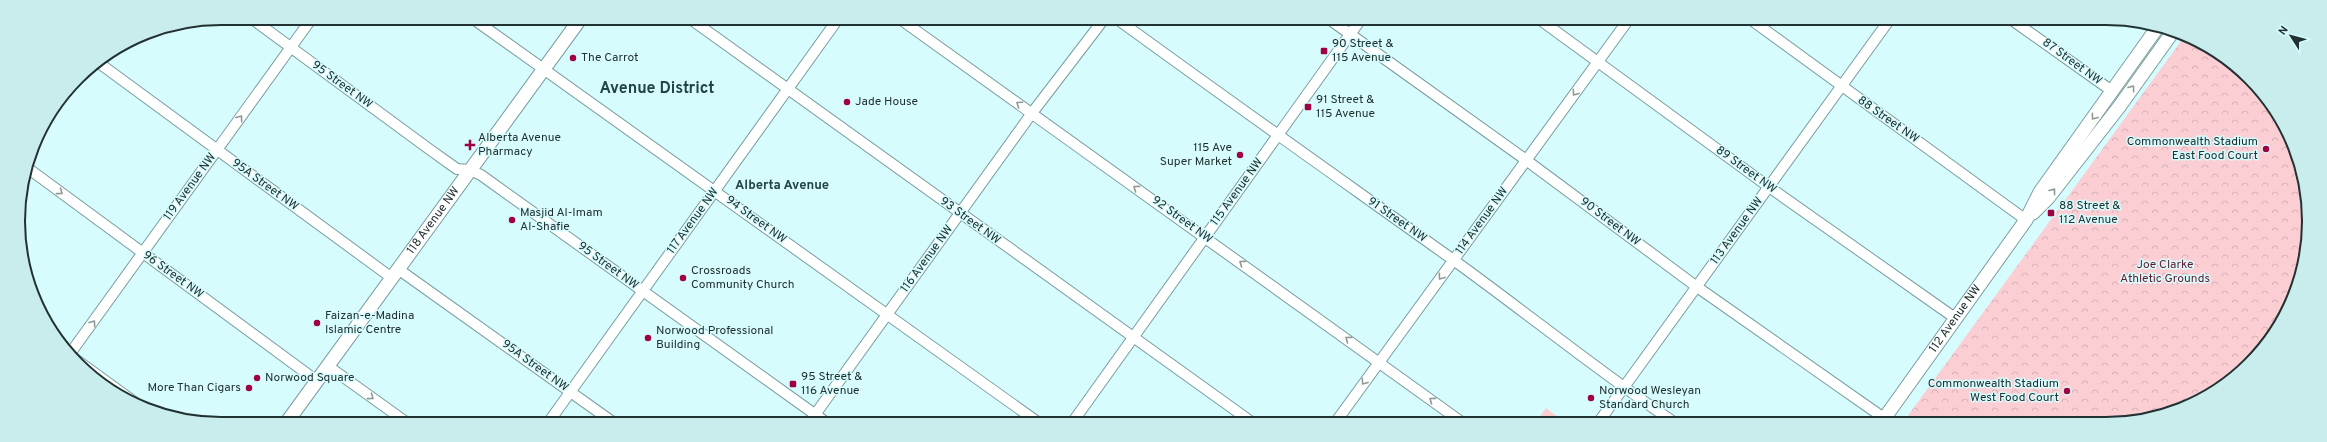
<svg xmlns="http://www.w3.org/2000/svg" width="2327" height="442" viewBox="0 0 2327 442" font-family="Overpass,sans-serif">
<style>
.park{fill:url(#park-crowns)}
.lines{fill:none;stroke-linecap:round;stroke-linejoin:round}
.minor-casing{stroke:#7a9d9e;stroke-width:12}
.major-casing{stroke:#7a9d9e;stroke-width:15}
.minor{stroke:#fff;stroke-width:10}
.major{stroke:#fff;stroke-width:13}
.oneway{stroke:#909898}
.poi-dot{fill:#a00140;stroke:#d7fcfd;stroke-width:1.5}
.labels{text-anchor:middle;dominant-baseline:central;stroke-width:3;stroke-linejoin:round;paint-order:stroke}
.poi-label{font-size:12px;fill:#223131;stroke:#d7fcfd;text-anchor:start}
.street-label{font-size:12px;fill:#223131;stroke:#d7fcfd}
.park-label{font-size:12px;fill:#64192d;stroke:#d7fcfd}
.neighbourhood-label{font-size:13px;font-weight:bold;fill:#234445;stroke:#d7fcfd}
.district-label{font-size:16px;font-weight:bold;fill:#234445;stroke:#d7fcfd}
.rim{fill:none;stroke:#223131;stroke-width:2}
</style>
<defs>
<pattern id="park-crowns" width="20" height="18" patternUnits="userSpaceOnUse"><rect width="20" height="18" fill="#fbced4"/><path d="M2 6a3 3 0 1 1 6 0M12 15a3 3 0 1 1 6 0" fill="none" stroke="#d7b1b6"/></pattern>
</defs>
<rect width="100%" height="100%" fill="#d7fcfd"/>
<g class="park">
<polygon points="2184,37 2207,45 2267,97 2302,168 2307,247 2288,311 2249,365 2184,408 2120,424 1907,423 1904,421"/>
<polygon points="1546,408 1566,423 1535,423"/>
</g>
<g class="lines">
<defs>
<g id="minor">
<polyline points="251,18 429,149 457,169 470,170 481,175 827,423"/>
<polyline points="472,18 1039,423"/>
<polyline points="689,18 1253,423"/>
<polyline points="900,19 1463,423"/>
<path d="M1117,19C1228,100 1340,179 1452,259C1527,313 1598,371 1675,423"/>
<polyline points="1329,19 1526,160 1697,287 1891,423"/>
<polyline points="1539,19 1769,187 1955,318"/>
<polyline points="1750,19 2026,220"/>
<polyline points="2012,20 2112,91"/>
<polyline points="99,63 392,278"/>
<polyline points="29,169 317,381"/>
<polyline points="398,269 614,423"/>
<polyline points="67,353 140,406"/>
<polyline points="69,355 312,18"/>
<polyline points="328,366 406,422"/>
<polyline points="548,423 838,19"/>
<polyline points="809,423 1032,113 1104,19"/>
<polyline points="1072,423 1361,19"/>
<polyline points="1335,423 1629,19"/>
<polyline points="1598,423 1890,19"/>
</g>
<g id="major">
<polyline points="2033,213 2048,198 2119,107 2172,33"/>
<path id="s1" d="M287,422L581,18"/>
<path id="s2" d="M1881,423L2026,220L2040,192L2157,28"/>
</g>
</defs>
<use href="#minor" class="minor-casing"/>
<use href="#major" class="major-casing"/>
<use href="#minor" class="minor"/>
<use href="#major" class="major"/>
</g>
<defs><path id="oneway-chevron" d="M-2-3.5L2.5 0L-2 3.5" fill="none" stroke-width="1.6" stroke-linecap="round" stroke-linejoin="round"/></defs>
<g class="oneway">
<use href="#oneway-chevron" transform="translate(2132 88) rotate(-54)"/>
<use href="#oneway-chevron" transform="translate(1575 93) rotate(126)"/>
<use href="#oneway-chevron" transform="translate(1019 104) rotate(-145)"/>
<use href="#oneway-chevron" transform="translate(2094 117) rotate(126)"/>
<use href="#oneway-chevron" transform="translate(240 118) rotate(-54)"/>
<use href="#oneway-chevron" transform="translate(1136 188) rotate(-144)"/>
<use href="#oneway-chevron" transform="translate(2053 191) rotate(-52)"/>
<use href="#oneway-chevron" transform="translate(60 192) rotate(36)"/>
<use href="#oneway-chevron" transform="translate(1242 263) rotate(-144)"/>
<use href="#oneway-chevron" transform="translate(1441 277) rotate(126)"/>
<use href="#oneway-chevron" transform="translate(93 323) rotate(-54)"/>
<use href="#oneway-chevron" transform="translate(1348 339) rotate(-144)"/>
<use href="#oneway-chevron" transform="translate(1364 382) rotate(126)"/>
<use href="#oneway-chevron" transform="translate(371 397) rotate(36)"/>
<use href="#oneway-chevron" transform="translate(1432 400) rotate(-144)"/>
</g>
<g class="poi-dot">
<rect x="1320" y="47" width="8" height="8" rx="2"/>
<circle cx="573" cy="58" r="4"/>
<circle cx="847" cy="102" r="4"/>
<rect x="1304" y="103" width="8" height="8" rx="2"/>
<path d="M468 139h4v4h4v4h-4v4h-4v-4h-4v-4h4z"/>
<circle cx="2266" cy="149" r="4"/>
<circle cx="1240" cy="155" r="4"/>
<rect x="2047" y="209" width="8" height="8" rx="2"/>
<circle cx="512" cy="220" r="4"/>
<circle cx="683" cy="278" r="4"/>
<circle cx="317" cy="323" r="4"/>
<circle cx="648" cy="338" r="4"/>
<circle cx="257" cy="378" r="4"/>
<rect x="789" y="380" width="8" height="8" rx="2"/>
<circle cx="249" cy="388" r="4"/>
<circle cx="2067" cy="391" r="4"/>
<circle cx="1591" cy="398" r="4"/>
</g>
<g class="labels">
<g class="poi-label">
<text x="1332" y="44">90 Street &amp;<tspan x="1332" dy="14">115 Avenue</tspan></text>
<text x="581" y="58">The Carrot</text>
<text x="1316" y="100">91 Street &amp;<tspan x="1316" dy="14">115 Avenue</tspan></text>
<text x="855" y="102">Jade House</text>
<text x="478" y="138">Alberta Avenue<tspan x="478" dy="14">Pharmacy</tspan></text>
<text x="2258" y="142" text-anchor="end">Commonwealth Stadium<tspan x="2258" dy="14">East Food Court</tspan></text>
<text x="1232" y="148" text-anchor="end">115 Ave<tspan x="1232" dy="14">Super Market</tspan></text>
<text x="2059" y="206">88 Street &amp;<tspan x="2059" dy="14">112 Avenue</tspan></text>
<text x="520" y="213">Masjid Al-Imam<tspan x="520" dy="14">Al-Shafie</tspan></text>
<text x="691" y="271">Crossroads<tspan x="691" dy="14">Community Church</tspan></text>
<text x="325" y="316">Faizan-e-Madina<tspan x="325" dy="14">Islamic Centre</tspan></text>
<text x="656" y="331">Norwood Professional<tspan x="656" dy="14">Building</tspan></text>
<text x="801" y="377">95 Street &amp;<tspan x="801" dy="14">116 Avenue</tspan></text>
<text x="265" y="378">Norwood Square</text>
<text x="2059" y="384" text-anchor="end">Commonwealth Stadium<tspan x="2059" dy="14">West Food Court</tspan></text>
<text x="241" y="388" text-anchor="end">More Than Cigars</text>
<text x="1599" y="391">Norwood Wesleyan<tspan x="1599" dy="14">Standard Church</tspan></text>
</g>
<g class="street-label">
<text transform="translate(2072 62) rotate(36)">87 Street NW</text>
<text transform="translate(342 85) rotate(36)">95 Street NW</text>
<text transform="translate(1888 120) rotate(35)">88 Street NW</text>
<text transform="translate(1746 170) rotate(36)">89 Street NW</text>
<text transform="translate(265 185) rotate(36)">95A Street NW</text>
<text transform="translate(190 187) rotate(-54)">119 Avenue NW</text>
<text transform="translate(1237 192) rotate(-54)">115 Avenue NW</text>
<text stroke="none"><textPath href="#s1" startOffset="249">118 Avenue NW</textPath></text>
<text transform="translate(756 220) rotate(36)">94 Street NW</text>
<text transform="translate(1182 220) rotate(36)">92 Street NW</text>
<text transform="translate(1397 220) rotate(35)">91 Street NW</text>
<text transform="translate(693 221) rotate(-54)">117 Avenue NW</text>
<text transform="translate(970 221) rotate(36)">93 Street NW</text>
<text transform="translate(1482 221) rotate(-54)">114 Avenue NW</text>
<text transform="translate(1610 222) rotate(37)">90 Street NW</text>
<text transform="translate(1737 231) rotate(-54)">113 Avenue NW</text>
<text transform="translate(927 259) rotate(-54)">116 Avenue NW</text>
<text transform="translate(608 266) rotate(36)">95 Street NW</text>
<text transform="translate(173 275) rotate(36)">96 Street NW</text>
<text stroke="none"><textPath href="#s2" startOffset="128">112 Avenue NW</textPath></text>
<text transform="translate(535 366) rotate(36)">95A Street NW</text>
</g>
<g class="park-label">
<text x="2165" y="265">Joe Clarke<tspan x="2165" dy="14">Athletic Grounds</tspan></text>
</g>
<g class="neighbourhood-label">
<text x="782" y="186">Alberta Avenue</text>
</g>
<g class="district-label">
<text x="657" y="89">Avenue District</text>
</g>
</g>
<path d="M0 0H2327V442H0ZM221 25H2106A196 196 0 0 1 2302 221V221A196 196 0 0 1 2106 417H221A196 196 0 0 1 25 221V221A196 196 0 0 1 221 25Z" fill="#c9eced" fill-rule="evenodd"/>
<path class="rim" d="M221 25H2106A196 196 0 0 1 2302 221V221A196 196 0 0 1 2106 417H221A196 196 0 0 1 25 221V221A196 196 0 0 1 221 25Z"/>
<g transform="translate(2291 36) rotate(306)" stroke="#d7fcfd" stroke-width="3" paint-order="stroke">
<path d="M0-3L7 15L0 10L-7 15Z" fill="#223131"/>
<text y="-6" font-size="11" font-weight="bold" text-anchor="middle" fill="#223131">N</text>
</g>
</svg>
